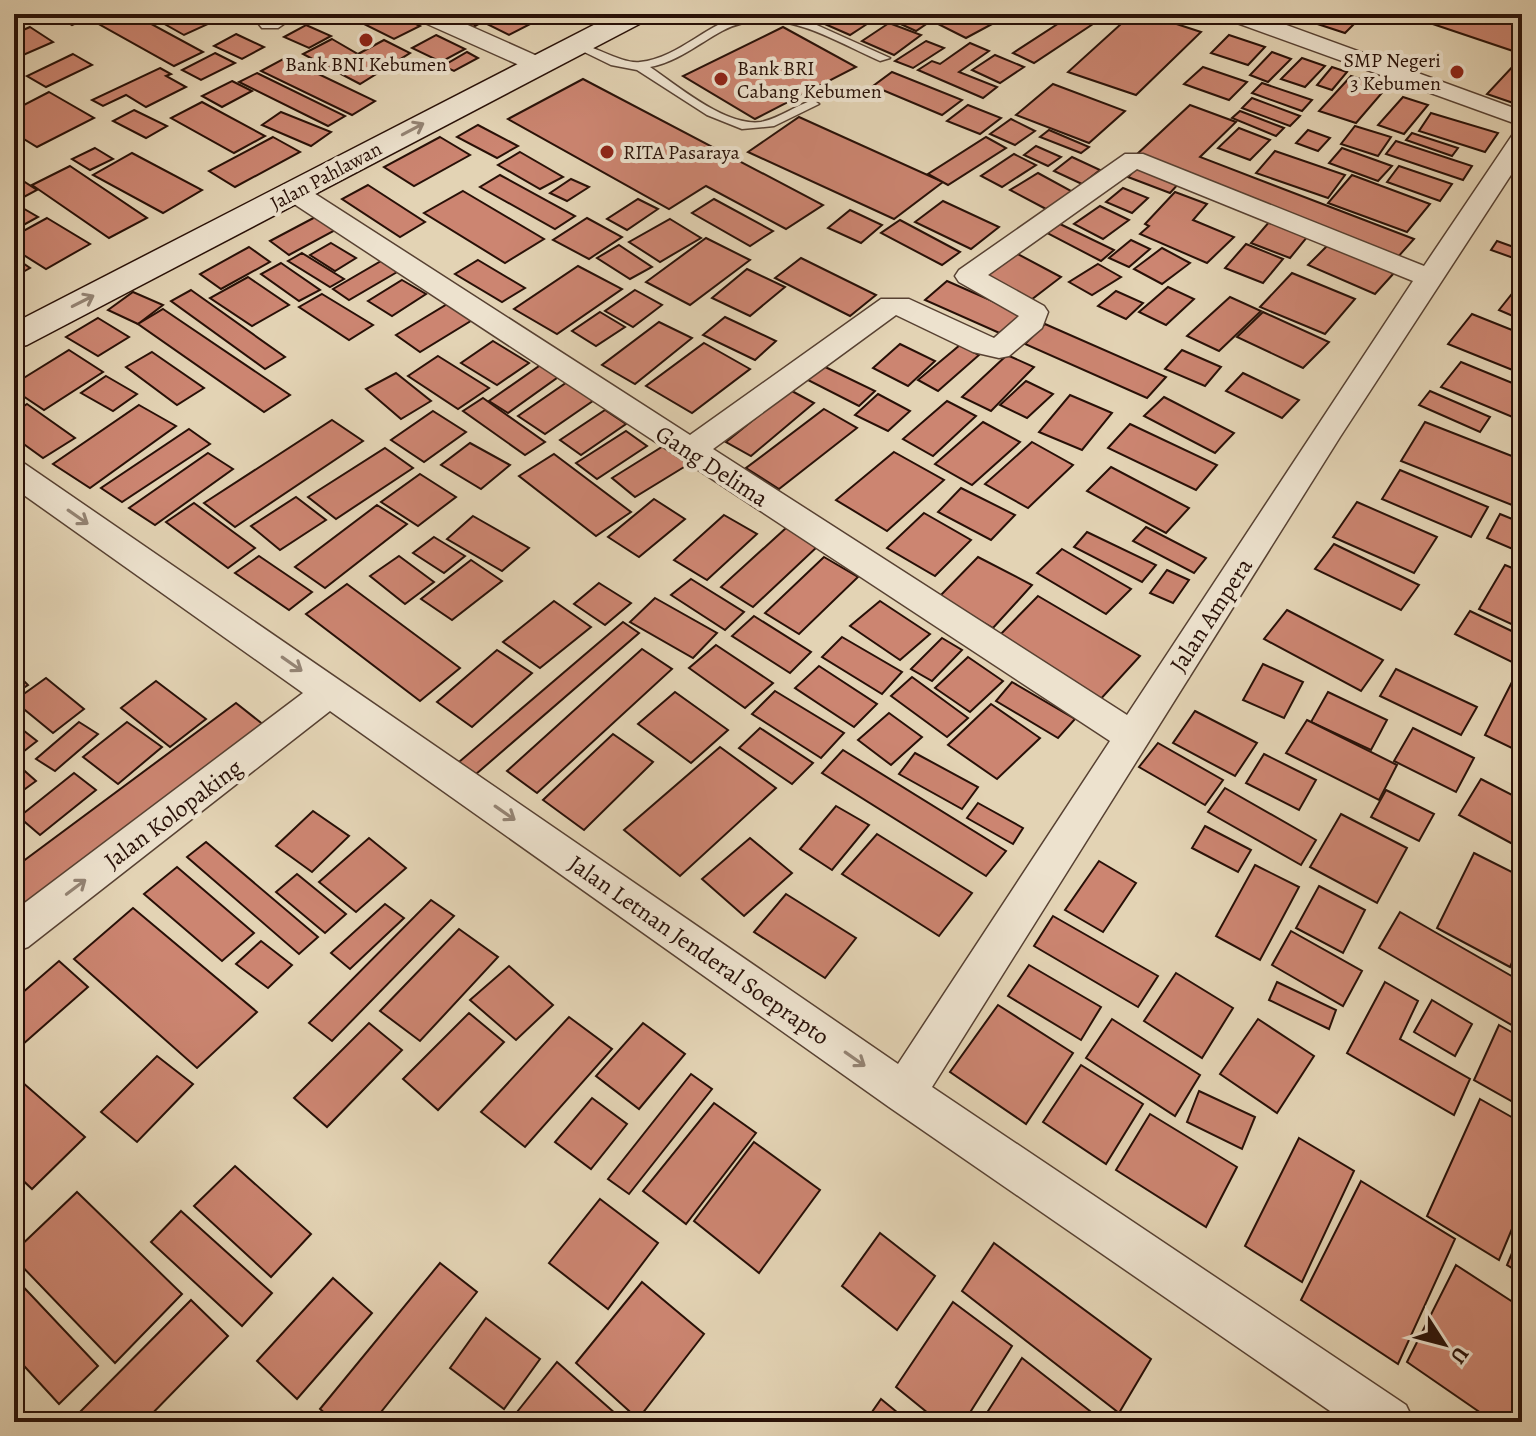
<svg xmlns="http://www.w3.org/2000/svg" width="1536" height="1436" viewBox="0 0 1536 1436" font-family="Alegreya,serif">
<style>
.building{fill:#cc8571;stroke:#281007;stroke-width:2}
.lines{fill:none;stroke-linecap:round;stroke-linejoin:round}
.lane-casing{stroke:#574132;stroke-width:3}
.street-casing{stroke:#574132;stroke-width:3}
.secondary-casing{stroke:#281007;stroke-width:3}
.lane{fill:#ede2ce;fill-rule:evenodd}
.street{fill:#ede2ce;fill-rule:evenodd}
.secondary{fill:#ede2ce;fill-rule:evenodd}
.oneway{stroke:#948474}
.poi-dot{fill:#8f2418;stroke:#ede2ce;stroke-width:3}
.labels{text-anchor:middle;dominant-baseline:central;stroke-width:8;stroke-linejoin:round;paint-order:stroke}
.far-poi-label{font-size:20px;fill:#281007;stroke:#ede2ce;text-anchor:start}
.far-street-label{font-size:20px;fill:#281007;stroke:#ede2ce}
.street-label{font-size:24px;fill:#281007;stroke:#ede2ce}
</style>
<rect width="100%" height="100%" fill="#e3d3b4"/>
<filter id="stains"><feTurbulence type="fractalNoise" baseFrequency=".0025" numOctaves="4"/><feColorMatrix values="0 0 0 0 .2 0 0 0 0 .09 0 0 0 0 .02 0 0 0 .5 -.17"/></filter>
<radialGradient id="worn" r=".72"><stop offset=".6" stop-color="#630" stop-opacity="0"/><stop offset="1" stop-color="#630" stop-opacity=".3"/></radialGradient>
<g class="building">
<polygon points="54,14 96,14 72,25"/>
<polygon points="117,14 133,14 203,52 174,66 97,23"/>
<polygon points="163,14 190,14 208,24 184,35 154,18"/>
<polygon points="396,14 420,26 394,39 346,15"/>
<polygon points="479,14 497,14 473,27 464,22"/>
<polygon points="507,14 529,14 540,19 509,35 487,24"/>
<polygon points="802,14 844,14 867,24 850,35"/>
<polygon points="853,14 893,14 876,24"/>
<polygon points="905,14 932,14 938,16 916,31 894,21"/>
<polygon points="957,14 975,14 994,23 966,38 938,24"/>
<polygon points="1073,14 1108,14 1034,63 1013,53"/>
<polygon points="1132,14 1146,14 1201,32 1136,95 1068,72"/>
<polygon points="1287,14 1364,14 1345,33"/>
<polygon points="1403,14 1494,14 1522,23 1522,54"/>
<polygon points="889,23 921,35 894,55 862,41"/>
<polygon points="306,25 331,36 309,48 284,37"/>
<polygon points="30,27 53,42 14,59 14,34"/>
<polygon points="783,27 856,67 755,119 683,76"/>
<polygon points="236,34 264,47 242,59 214,46"/>
<polygon points="436,35 465,49 441,62 412,48"/>
<polygon points="1229,35 1265,47 1248,65 1211,53"/>
<polygon points="332,39 358,54 384,40 410,53 360,84 303,54"/>
<polygon points="926,41 944,48 913,68 895,61"/>
<polygon points="970,43 989,51 959,72 997,87 983,98 918,70 932,61 940,64"/>
<polygon points="467,52 478,58 454,71 443,66"/>
<polygon points="1272,52 1291,59 1268,82 1250,75"/>
<polygon points="215,53 235,63 201,80 182,70"/>
<polygon points="73,54 92,65 46,87 27,76"/>
<polygon points="995,55 1024,67 1000,83 972,70"/>
<polygon points="285,58 375,101 352,115 261,71"/>
<polygon points="1302,58 1325,66 1305,87 1281,79"/>
<polygon points="1516,63 1522,65 1522,106 1487,94"/>
<polygon points="1203,67 1247,82 1229,100 1184,84"/>
<polygon points="1332,67 1347,72 1332,90 1317,85"/>
<polygon points="160,68 171,74 166,76 186,87 146,107 126,95 103,106 92,100"/>
<polygon points="892,72 962,100 942,115 873,86"/>
<polygon points="257,73 345,116 328,126 239,82"/>
<polygon points="1351,76 1387,87 1356,123 1319,111"/>
<polygon points="583,79 823,205 786,229 706,186 669,209 508,119"/>
<polygon points="232,81 252,91 222,107 202,96"/>
<polygon points="1262,83 1312,100 1302,111 1252,93"/>
<polygon points="1053,84 1125,111 1089,143 1016,115"/>
<polygon points="49,92 94,118 37,147 14,133 14,110"/>
<polygon points="1403,97 1428,105 1404,134 1378,125"/>
<polygon points="1252,98 1300,116 1290,126 1242,108"/>
<polygon points="202,102 265,136 234,153 171,118"/>
<polygon points="968,105 1001,118 980,134 947,121"/>
<polygon points="1190,105 1236,122 1200,157 1414,239 1397,258 1135,156"/>
<polygon points="134,110 167,126 146,138 113,121"/>
<polygon points="1240,111 1284,128 1276,136 1232,118"/>
<polygon points="281,112 331,132 311,146 262,125"/>
<polygon points="1431,113 1498,133 1485,152 1419,131"/>
<polygon points="799,117 943,182 894,219 748,152"/>
<polygon points="1011,119 1035,131 1015,145 990,134"/>
<polygon points="478,125 518,146 497,158 457,137"/>
<polygon points="1355,126 1391,137 1378,156 1341,144"/>
<polygon points="1239,128 1270,140 1250,160 1218,148"/>
<polygon points="1049,130 1089,147 1081,153 1040,137"/>
<polygon points="1308,130 1330,138 1318,151 1296,143"/>
<polygon points="1412,133 1458,148 1452,156 1406,140"/>
<polygon points="273,137 300,152 235,187 209,171"/>
<polygon points="440,137 470,155 414,186 384,167"/>
<polygon points="986,137 1006,148 948,185 928,174"/>
<polygon points="1396,141 1472,166 1463,180 1386,154"/>
<polygon points="1036,146 1061,157 1048,166 1024,155"/>
<polygon points="95,148 113,159 90,170 72,159"/>
<polygon points="1342,148 1392,166 1378,181 1329,163"/>
<polygon points="1275,151 1345,175 1328,198 1256,173"/>
<polygon points="520,152 563,177 540,189 498,165"/>
<polygon points="132,153 202,190 163,213 93,175"/>
<polygon points="1014,154 1036,165 1002,187 981,176"/>
<polygon points="1072,157 1100,170 1082,184 1054,171"/>
<polygon points="70,166 147,218 109,238 32,185"/>
<polygon points="1139,166 1181,181 1170,193 1128,177"/>
<polygon points="1399,166 1452,184 1440,201 1387,182"/>
<polygon points="1038,173 1073,192 1046,209 1010,190"/>
<polygon points="14,175 37,190 20,199 14,195"/>
<polygon points="500,175 575,216 555,229 480,187"/>
<polygon points="1352,175 1430,204 1407,232 1328,203"/>
<polygon points="571,179 589,187 567,201 550,193"/>
<polygon points="368,185 425,222 400,237 342,199"/>
<polygon points="1123,188 1148,198 1132,213 1106,202"/>
<polygon points="463,191 544,239 505,263 424,213"/>
<polygon points="1175,192 1207,204 1193,220 1234,237 1207,263 1140,234 1149,226 1145,224"/>
<polygon points="638,199 658,209 627,230 607,219"/>
<polygon points="714,199 773,231 750,246 692,213"/>
<polygon points="943,201 999,227 971,249 915,222"/>
<polygon points="14,203 38,217 18,228 14,225"/>
<polygon points="1100,206 1129,220 1103,239 1074,224"/>
<polygon points="850,210 882,225 861,243 828,228"/>
<polygon points="321,214 341,227 289,255 270,241"/>
<polygon points="47,218 90,244 46,269 14,249 14,236"/>
<polygon points="587,218 622,237 589,259 553,240"/>
<polygon points="670,219 701,238 660,262 629,242"/>
<polygon points="900,220 960,252 942,265 881,233"/>
<polygon points="1270,221 1308,236 1290,258 1251,243"/>
<polygon points="1060,224 1114,250 1101,261 1047,233"/>
<polygon points="706,238 750,260 690,305 646,282"/>
<polygon points="1131,240 1150,249 1129,267 1109,258"/>
<polygon points="1497,241 1522,250 1522,261 1491,250"/>
<polygon points="331,243 356,258 335,271 310,255"/>
<polygon points="1246,244 1283,259 1263,283 1225,268"/>
<polygon points="619,245 652,267 630,279 597,258"/>
<polygon points="1328,245 1394,273 1375,294 1308,265"/>
<polygon points="249,247 270,262 221,289 200,274"/>
<polygon points="1162,248 1190,263 1162,284 1134,269"/>
<polygon points="1014,252 1061,277 1027,303 979,277"/>
<polygon points="302,253 344,279 330,287 288,261"/>
<polygon points="14,257 30,268 14,277"/>
<polygon points="388,257 404,268 349,300 333,289"/>
<polygon points="801,258 876,295 850,316 775,278"/>
<polygon points="478,260 525,288 502,302 455,274"/>
<polygon points="281,263 320,290 299,301 261,274"/>
<polygon points="1098,264 1121,277 1092,295 1069,282"/>
<polygon points="578,266 622,289 557,334 514,309"/>
<polygon points="747,269 785,287 750,316 712,298"/>
<polygon points="1292,273 1355,299 1325,334 1260,307"/>
<polygon points="248,277 289,305 252,326 210,298"/>
<polygon points="402,280 426,294 392,316 368,301"/>
<polygon points="947,281 1024,315 1004,335 925,300"/>
<polygon points="1168,287 1194,299 1166,325 1139,312"/>
<polygon points="191,290 285,357 265,369 171,301"/>
<polygon points="635,290 662,305 633,327 605,311"/>
<polygon points="1515,290 1522,293 1522,320 1499,310"/>
<polygon points="1116,291 1143,303 1126,319 1098,306"/>
<polygon points="133,292 163,305 138,324 108,310"/>
<polygon points="322,294 373,325 349,340 299,307"/>
<polygon points="1230,297 1261,311 1219,351 1187,336"/>
<polygon points="449,303 474,319 420,352 396,335"/>
<polygon points="163,309 290,395 264,412 138,324"/>
<polygon points="600,312 625,327 596,346 572,331"/>
<polygon points="1263,312 1329,342 1303,368 1237,337"/>
<polygon points="1472,314 1522,334 1520,373 1448,344"/>
<polygon points="725,317 776,341 755,360 703,335"/>
<polygon points="98,318 129,337 98,356 66,337"/>
<polygon points="659,322 692,338 635,384 602,365"/>
<polygon points="1045,324 1166,377 1147,398 1025,344"/>
<polygon points="493,341 529,363 497,385 461,363"/>
<polygon points="704,343 750,369 692,413 646,386"/>
<polygon points="900,344 935,361 908,386 873,368"/>
<polygon points="960,345 979,355 938,391 918,380"/>
<polygon points="69,350 103,372 44,410 14,390 14,384"/>
<polygon points="1182,350 1221,367 1205,386 1165,369"/>
<polygon points="152,352 204,388 177,405 126,367"/>
<polygon points="1007,355 1034,367 991,411 962,397"/>
<polygon points="438,356 489,388 458,409 408,376"/>
<polygon points="1461,362 1522,387 1522,421 1441,387"/>
<polygon points="542,364 561,375 508,413 489,401"/>
<polygon points="819,364 875,391 859,406 804,378"/>
<polygon points="396,373 431,401 401,419 366,389"/>
<polygon points="1243,373 1299,400 1282,418 1226,391"/>
<polygon points="106,376 137,394 113,411 81,393"/>
<polygon points="573,378 600,396 545,434 518,416"/>
<polygon points="1026,381 1053,394 1027,418 1000,405"/>
<polygon points="790,390 814,403 751,456 726,442"/>
<polygon points="1430,391 1490,417 1480,432 1419,405"/>
<polygon points="878,394 910,411 888,431 855,415"/>
<polygon points="1070,395 1112,413 1082,450 1039,432"/>
<polygon points="1164,397 1234,433 1215,453 1144,416"/>
<polygon points="483,398 545,442 525,455 463,411"/>
<polygon points="947,401 976,416 933,456 903,439"/>
<polygon points="27,404 75,438 43,458 14,437 14,413"/>
<polygon points="139,405 176,426 90,488 53,464"/>
<polygon points="824,409 857,428 779,489 746,468"/>
<polygon points="605,410 626,424 581,455 560,440"/>
<polygon points="433,411 466,432 424,462 391,440"/>
<polygon points="332,420 363,441 235,527 204,503"/>
<polygon points="983,422 1020,442 972,485 935,464"/>
<polygon points="1425,422 1522,460 1522,509 1401,461"/>
<polygon points="1130,424 1217,465 1196,490 1108,448"/>
<polygon points="189,429 210,444 122,502 101,488"/>
<polygon points="626,431 647,446 597,479 576,463"/>
<polygon points="1032,442 1073,465 1028,508 985,484"/>
<polygon points="470,443 510,465 481,489 441,465"/>
<polygon points="665,445 689,464 635,497 612,478"/>
<polygon points="385,448 413,468 336,519 308,497"/>
<polygon points="894,452 944,480 887,531 836,500"/>
<polygon points="208,453 233,469 155,525 129,508"/>
<polygon points="554,454 631,512 596,536 519,476"/>
<polygon points="1111,467 1189,508 1166,533 1087,491"/>
<polygon points="1400,470 1488,507 1471,537 1382,499"/>
<polygon points="420,474 456,497 418,526 381,502"/>
<polygon points="961,488 1015,515 991,540 938,512"/>
<polygon points="296,497 326,520 280,550 251,526"/>
<polygon points="654,499 685,519 639,557 608,537"/>
<polygon points="1357,502 1437,537 1414,573 1333,537"/>
<polygon points="194,503 255,548 228,568 166,522"/>
<polygon points="377,505 407,524 325,588 295,567"/>
<polygon points="924,513 971,540 935,576 887,548"/>
<polygon points="1500,514 1522,523 1522,553 1487,538"/>
<polygon points="724,515 757,534 707,580 674,560"/>
<polygon points="473,516 529,548 502,571 447,539"/>
<polygon points="1146,527 1206,558 1194,573 1133,541"/>
<polygon points="786,528 818,546 753,607 721,587"/>
<polygon points="1087,532 1156,565 1142,582 1074,547"/>
<polygon points="434,537 465,556 444,573 413,553"/>
<polygon points="1334,544 1419,585 1401,610 1315,569"/>
<polygon points="1062,549 1131,589 1106,614 1037,573"/>
<polygon points="259,556 312,592 289,610 235,573"/>
<polygon points="399,556 434,582 405,604 370,576"/>
<polygon points="824,557 858,577 799,634 765,613"/>
<polygon points="978,557 1032,585 993,628 939,597"/>
<polygon points="471,560 502,581 452,620 421,599"/>
<polygon points="1505,565 1522,572 1522,629 1479,609"/>
<polygon points="1167,570 1189,580 1173,603 1150,593"/>
<polygon points="691,579 744,612 725,630 671,595"/>
<polygon points="599,583 631,603 605,625 574,604"/>
<polygon points="347,584 460,668 420,701 306,614"/>
<polygon points="1038,596 1140,656 1098,702 995,640"/>
<polygon points="655,598 717,633 693,658 630,622"/>
<polygon points="554,601 591,627 540,668 503,642"/>
<polygon points="880,601 930,634 900,660 850,626"/>
<polygon points="1287,610 1383,660 1361,691 1264,639"/>
<polygon points="1470,611 1522,636 1522,667 1455,634"/>
<polygon points="754,616 811,652 790,673 732,636"/>
<polygon points="623,622 639,633 468,781 452,768"/>
<polygon points="842,637 902,672 882,694 822,657"/>
<polygon points="942,638 962,650 932,681 911,669"/>
<polygon points="716,645 773,683 745,708 689,668"/>
<polygon points="642,649 672,669 537,793 507,771"/>
<polygon points="497,650 532,673 472,727 437,702"/>
<polygon points="968,657 1003,681 970,712 935,688"/>
<polygon points="1263,664 1303,682 1284,718 1243,700"/>
<polygon points="819,666 877,704 854,727 795,688"/>
<polygon points="1396,669 1477,707 1461,735 1380,696"/>
<polygon points="14,671 28,685 14,694"/>
<polygon points="1515,676 1522,679 1520,752 1485,735"/>
<polygon points="912,677 968,718 947,737 891,696"/>
<polygon points="46,678 84,709 53,733 14,701"/>
<polygon points="156,681 206,719 170,747 121,708"/>
<polygon points="1012,682 1075,719 1058,738 996,701"/>
<polygon points="775,691 844,733 821,758 752,714"/>
<polygon points="675,692 728,730 691,763 638,724"/>
<polygon points="1328,692 1387,720 1371,750 1311,722"/>
<polygon points="236,703 265,726 14,917 14,868"/>
<polygon points="991,704 1040,738 997,779 948,745"/>
<polygon points="1195,711 1257,743 1235,776 1173,743"/>
<polygon points="889,713 922,737 891,765 858,740"/>
<polygon points="1307,720 1397,765 1379,800 1286,753"/>
<polygon points="79,722 98,734 55,771 36,759"/>
<polygon points="127,722 162,747 118,784 83,757"/>
<polygon points="14,723 37,741 14,759"/>
<polygon points="760,728 813,763 792,784 739,748"/>
<polygon points="1413,728 1474,758 1456,792 1394,761"/>
<polygon points="613,734 653,762 584,830 543,800"/>
<polygon points="1158,743 1223,780 1205,805 1139,767"/>
<polygon points="720,747 776,788 680,876 624,830"/>
<polygon points="843,750 1006,851 986,876 822,773"/>
<polygon points="915,753 978,787 962,809 899,774"/>
<polygon points="1264,754 1316,780 1299,810 1246,783"/>
<polygon points="18,765 36,781 14,797 14,769"/>
<polygon points="74,773 96,790 40,835 19,817"/>
<polygon points="1481,779 1522,800 1522,849 1459,815"/>
<polygon points="1225,788 1316,840 1301,865 1208,812"/>
<polygon points="1386,790 1434,814 1419,841 1371,817"/>
<polygon points="978,803 1023,828 1013,844 967,818"/>
<polygon points="836,806 869,825 832,870 800,849"/>
<polygon points="313,811 349,836 312,872 276,846"/>
<polygon points="1341,814 1407,848 1377,903 1310,867"/>
<polygon points="1205,826 1251,850 1238,872 1192,848"/>
<polygon points="877,834 972,893 939,936 842,874"/>
<polygon points="369,838 406,868 356,912 319,882"/>
<polygon points="750,838 792,873 744,916 702,879"/>
<polygon points="206,842 318,937 299,954 187,857"/>
<polygon points="1474,853 1522,877 1522,940 1510,967 1437,928"/>
<polygon points="1099,861 1136,883 1103,932 1065,910"/>
<polygon points="1255,865 1299,887 1260,960 1216,936"/>
<polygon points="177,867 254,933 222,961 144,894"/>
<polygon points="297,874 346,914 325,933 276,892"/>
<polygon points="1319,886 1365,910 1343,953 1296,928"/>
<polygon points="786,894 856,938 825,978 754,932"/>
<polygon points="431,900 454,916 332,1041 309,1023"/>
<polygon points="385,904 404,918 350,969 331,953"/>
<polygon points="133,908 257,1012 197,1068 74,959"/>
<polygon points="1400,912 1522,982 1522,1031 1379,948"/>
<polygon points="1053,916 1158,976 1138,1007 1034,946"/>
<polygon points="459,929 498,957 420,1041 380,1011"/>
<polygon points="1291,931 1362,971 1343,1006 1272,965"/>
<polygon points="261,941 292,965 268,988 236,964"/>
<polygon points="59,961 88,987 14,1052 14,1000"/>
<polygon points="1029,965 1101,1007 1081,1040 1008,996"/>
<polygon points="509,966 553,1005 516,1040 470,1000"/>
<polygon points="1176,973 1233,1008 1202,1058 1144,1021"/>
<polygon points="1277,982 1336,1010 1329,1029 1269,1000"/>
<polygon points="1385,982 1418,1001 1400,1039 1470,1079 1454,1115 1347,1053"/>
<polygon points="1432,1000 1472,1024 1455,1056 1414,1032"/>
<polygon points="998,1005 1073,1053 1026,1124 950,1072"/>
<polygon points="469,1013 504,1042 438,1110 403,1079"/>
<polygon points="569,1017 612,1049 525,1147 481,1112"/>
<polygon points="1112,1019 1200,1075 1175,1116 1086,1058"/>
<polygon points="1258,1019 1314,1056 1277,1113 1220,1074"/>
<polygon points="369,1023 402,1050 327,1127 294,1098"/>
<polygon points="643,1023 685,1054 639,1109 596,1076"/>
<polygon points="1499,1025 1522,1038 1522,1107 1474,1080"/>
<polygon points="157,1056 193,1084 137,1142 101,1112"/>
<polygon points="1081,1065 1143,1104 1106,1164 1043,1122"/>
<polygon points="691,1074 712,1089 629,1194 608,1179"/>
<polygon points="14,1075 85,1137 32,1189 14,1172"/>
<polygon points="1199,1091 1255,1117 1242,1149 1187,1122"/>
<polygon points="592,1098 627,1124 591,1169 555,1142"/>
<polygon points="1480,1099 1522,1123 1522,1205 1499,1260 1427,1216"/>
<polygon points="714,1103 756,1133 686,1224 643,1191"/>
<polygon points="1150,1114 1237,1167 1206,1227 1116,1170"/>
<polygon points="1299,1138 1354,1171 1302,1282 1245,1246"/>
<polygon points="754,1142 820,1190 759,1273 694,1221"/>
<polygon points="235,1166 311,1234 271,1277 194,1206"/>
<polygon points="1361,1181 1455,1239 1398,1364 1301,1300"/>
<polygon points="77,1192 182,1294 115,1363 14,1258 14,1252"/>
<polygon points="600,1199 658,1243 608,1309 549,1263"/>
<polygon points="181,1211 272,1293 242,1326 151,1242"/>
<polygon points="1522,1229 1522,1274 1507,1265"/>
<polygon points="880,1233 935,1276 897,1330 842,1286"/>
<polygon points="994,1243 1151,1359 1119,1413 962,1291"/>
<polygon points="440,1263 477,1292 373,1422 335,1422 320,1409"/>
<polygon points="1456,1265 1522,1308 1522,1413 1518,1422 1494,1422 1407,1362"/>
<polygon points="14,1277 98,1366 59,1404 14,1355"/>
<polygon points="333,1278 372,1313 297,1399 257,1361"/>
<polygon points="642,1282 704,1334 638,1419 576,1363"/>
<polygon points="191,1300 228,1336 144,1422 70,1422"/>
<polygon points="953,1302 1012,1346 964,1422 939,1422 896,1387"/>
<polygon points="486,1318 540,1359 504,1409 450,1368"/>
<polygon points="1022,1358 1104,1422 981,1422"/>
<polygon points="557,1362 625,1422 509,1422"/>
<polygon points="881,1399 909,1422 865,1422"/>
</g>
<g class="lines">
<defs>
<path id="lane" d="M748,14H779L810,22L890,58L880,61C830,39 776,2 722,31C698,44 677,62 650,67C678,86 726,127 761,122C780,118 795,106 813,100L819,104L774,126L742,129L707,115L637,70L611,65L570,45C582,37 619,65 640,62C680,58 708,21 748,14Z"/>
<g id="street">
<polygon points="270,14 298,14 278,28 262,28 258,23"/>
<polygon points="413,14 443,14 544,59 548,64 536,71 528,69 416,19"/>
<polygon points="1223,14 1256,14 1522,111 1522,126 1226,19"/>
<path d="M1522,131V158L1340,437L932,1087L1406,1405L1414,1422H1346L889,1107L330,711L28,947L14,952V911L303,693L14,488V461L25,464L898,1064L1110,741L285,198L281,192L285,186H303L690,435L881,299H909L994,338L1019,316L959,282L955,276L959,270L1125,154H1143L1424,266L1513,134ZM1137,169L1413,281L1127,715L713,449L896,315L973,352L999,358L1009,356L1042,328L1048,312L1044,306L988,275Z"/>
</g>
<polygon id="secondary" points="615,14 651,14 647,20 27,345 14,348 14,323"/>
</defs>
<use href="#lane" class="lane-casing"/>
<use href="#street" class="street-casing"/>
<use href="#secondary" class="secondary-casing"/>
<use href="#lane" class="lane"/>
<use href="#street" class="street"/>
<use href="#secondary" class="secondary"/>
</g>
<defs><path id="oneway-shaft" d="M-6 0H5M1.5-3L5.5 0L1.5 3" fill="none" stroke-width="1.6" stroke-linecap="round" stroke-linejoin="round" transform="scale(2)"/></defs>
<g class="oneway">
<use href="#oneway-shaft" transform="translate(413 129) rotate(-28)"/>
<use href="#oneway-shaft" transform="translate(83 301) rotate(-27)"/>
<use href="#oneway-shaft" transform="translate(78 517) rotate(35)"/>
<use href="#oneway-shaft" transform="translate(292 664) rotate(35)"/>
<use href="#oneway-shaft" transform="translate(505 813) rotate(35)"/>
<use href="#oneway-shaft" transform="translate(76 887) rotate(-37)"/>
<use href="#oneway-shaft" transform="translate(855 1059) rotate(35)"/>
</g>
<g class="poi-dot">
<circle cx="366" cy="40" r="8"/>
<circle cx="1457" cy="72" r="8"/>
<circle cx="721" cy="79" r="8"/>
<circle cx="607" cy="152" r="8"/>
</g>
<g class="labels">
<g class="far-poi-label">
<text x="1441" y="60" text-anchor="end">SMP Negeri<tspan x="1441" dy="23">3 Kebumen</tspan></text>
<text x="366" y="64" text-anchor="middle">Bank BNI Kebumen</text>
<text x="737" y="68">Bank BRI<tspan x="737" dy="23">Cabang Kebumen</tspan></text>
<text x="623" y="152">RITA Pasaraya</text>
</g>
<g class="far-street-label">
<text transform="translate(326 176) rotate(-28)">Jalan Pahlawan</text>
</g>
<g class="street-label">
<text transform="translate(712 466) rotate(33)">Gang Delima</text>
<text transform="translate(1211 615) rotate(-57)">Jalan Ampera</text>
<text transform="translate(173 814) rotate(-37)">Jalan Kolopaking</text>
<text transform="translate(699 950) rotate(35)">Jalan Letnan Jenderal Soeprapto</text>
</g>
</g>
<rect width="1536" height="1436" fill="none" stroke="#e3d3b4" stroke-width="48"/>
<rect x="16" y="16" width="1504" height="1404" fill="none" stroke="#281007" stroke-width="4"/>
<rect x="24" y="24" width="1488" height="1388" fill="none" stroke="#281007" stroke-width="2"/>
<g transform="translate(1444 1344) rotate(126)" stroke="#ede2ce" stroke-width="6" paint-order="stroke">
<path d="M0-6L14 30L0 20L-14 30Z" fill="#281007"/>
<text y="-12" font-size="22" font-weight="bold" text-anchor="middle" fill="#281007">U</text>
</g>
<rect width="100%" height="100%" filter="url(#stains)"/>
<rect width="100%" height="100%" fill="url(#worn)"/>
</svg>
